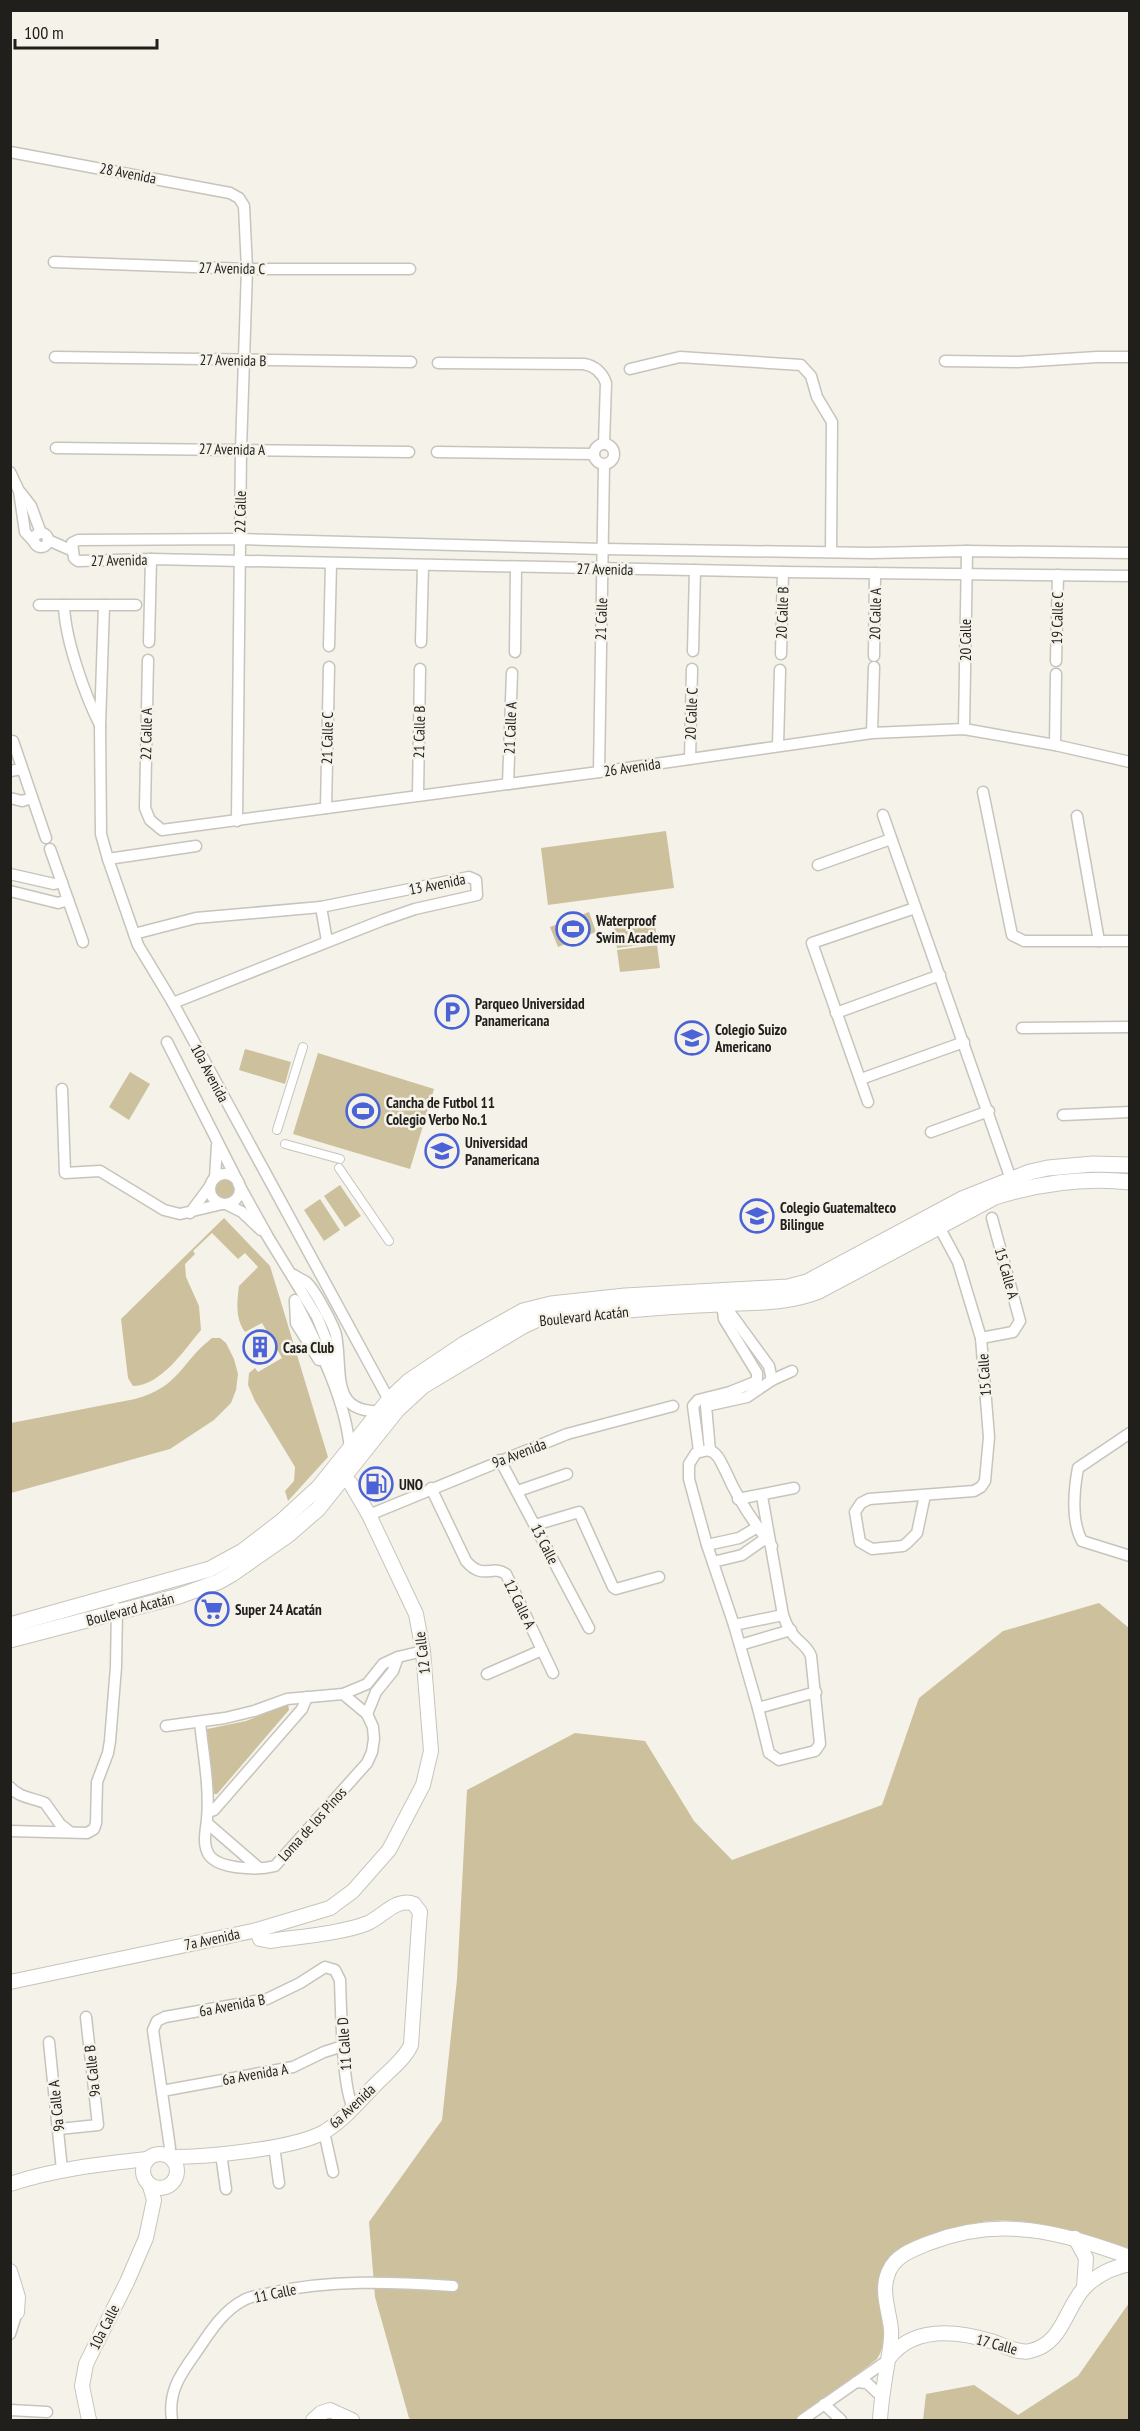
<svg xmlns="http://www.w3.org/2000/svg" width="1140" height="2431" viewBox="0 0 1140 2431" font-family="'PT Sans Narrow',sans-serif">
<style>
.green{fill:#cdc09c}
.lines{fill:none;stroke-linecap:round;stroke-linejoin:round}
.pedestrian-casing{stroke:#c7c4bc;stroke-width:10}
.minor-casing{stroke:#c7c4bc;stroke-width:13}
.tertiary-casing{stroke:#c7c4bc;stroke-width:16}
.secondary-casing{stroke:#c7c4bc;stroke-width:17}
.pedestrian{stroke:#fff;stroke-width:8}
.minor{stroke:#fff;stroke-width:10}
.tertiary{stroke:#fff;stroke-width:14}
.secondary{stroke:#fff;stroke-width:15}
.labels{text-anchor:middle;dominant-baseline:central;stroke-width:5;stroke-linejoin:round;paint-order:stroke}
.street-label{font-size:15px;fill:#201f1c;stroke:#f5f2e9}
.poi-label{font-size:15px;font-weight:bold;fill:#201f1c;stroke:#f5f2e9;text-anchor:start}
</style>
<rect width="100%" height="100%" fill="#f5f2e9"/>
<g class="green">
<polygon points="666,831 674,888 548,905 541,848"/>
<polygon points="589,912 596,932 558,947 550,927"/>
<polygon points="655,922 657,943 617,948 614,927"/>
<polygon points="657,945 660,968 620,972 617,950"/>
<polygon points="245,1049 291,1062 285,1084 239,1070"/>
<polygon points="318,1053 434,1089 410,1169 293,1134"/>
<polygon points="130,1072 150,1084 129,1120 109,1107"/>
<circle cx="224" cy="1189" r="10"/>
<polygon points="340,1185 361,1216 345,1227 324,1196"/>
<polygon points="320,1199 340,1230 324,1241 304,1210"/>
<path d="M224,1218L270,1266L328,1457L288,1501L285,1491L294,1481L295,1467L255,1401L248,1385L249,1373L255,1368L258,1372L282,1358L262,1323L245,1332C235,1318 237,1302 239,1286L258,1267L245,1253L238,1259L212,1233L193,1251L195,1254L185,1264L186,1277L199,1306L201,1330C184,1350 162,1385 133,1386L128,1378L121,1319Z"/>
<path d="M212,1338H220L226,1343L234,1359L238,1374L236,1390L231,1403L214,1420L170,1449L11,1493V1423L135,1399C181,1386 180,1363 212,1338Z"/>
<path d="M1099,1603L1129,1628V2250C1077,2233 1019,2210 964,2226C938,2234 913,2249 889,2260C861,2293 898,2327 877,2359L798,2420H412L409,2418L375,2297L369,2222L442,2120L457,1979L467,1790L575,1733L645,1741L694,1821L732,1860L882,1805L919,1698L1003,1631Z"/>
<polygon points="288,1704 289,1710 217,1794 214,1794 207,1729 246,1721"/>
<polygon points="1129,2303 1129,2420 923,2420 926,2394 974,2385 1018,2415 1078,2376"/>
</g>
<g class="lines">
<defs>
<g id="pedestrian">
<polyline points="277,1130 303,1047"/>
<polyline points="285,1144 340,1159"/>
<polyline points="339,1168 389,1241"/>
</g>
<g id="minor">
<polyline points="10,152 230,193 239,198 244,206 247,269 241,449 237,821"/>
<polyline points="54,262 247,269 410,269"/>
<polyline points="55,357 411,362"/>
<polyline points="945,361 1018,362 1097,357 1130,357"/>
<path d="M438,363L584,364C595,366 602,372 606,383L604,444"/>
<polyline points="630,369 680,357 801,365 811,376 817,397 832,422 831,552"/>
<circle cx="604" cy="454" r="10"/>
<polyline points="56,448 409,452"/>
<polyline points="437,452 594,454"/>
<polyline points="10,472 19,491 25,532 35,543"/>
<polyline points="21,493 31,506 41,533"/>
<circle cx="41" cy="540" r="7"/>
<polyline points="48,540 73,551"/>
<polyline points="1130,553 967,551 871,553 603,549 240,539 78,540 72,543 74,558 78,561 151,559 783,572 1130,576"/>
<polyline points="39,605 136,605"/>
<path d="M64,605C65,640 85,695 100,725L104,605"/>
<polyline points="149,642 151,559"/>
<polyline points="421,642 423,566"/>
<polyline points="329,646 331,564"/>
<polyline points="693,651 695,570"/>
<polyline points="515,652 516,567"/>
<polyline points="781,654 783,572"/>
<polyline points="874,656 875,573"/>
<polyline points="148,660 145,808 150,820 162,830 599,772 872,733 964,729 1055,745 1130,762"/>
<polyline points="1056,661 1058,575"/>
<polyline points="100,725 101,834 108,859 138,945 173,1003 389,1400"/>
<polyline points="964,729 967,551"/>
<polyline points="872,733 874,667"/>
<polyline points="13,741 46,838"/>
<polyline points="1055,745 1056,674"/>
<polyline points="778,746 780,670"/>
<polyline points="690,759 692,669"/>
<polyline points="10,771 22,769"/>
<polyline points="599,772 604,465"/>
<polyline points="508,784 512,673"/>
<polyline points="983,792 1012,935 1024,941 1130,941"/>
<polyline points="418,795 420,669"/>
<polyline points="10,798 22,801 32,798"/>
<polyline points="326,808 329,667"/>
<polyline points="883,815 1013,1185"/>
<polyline points="1077,816 1099,941"/>
<polyline points="50,849 83,942"/>
<polyline points="108,859 196,846"/>
<polyline points="818,865 891,839"/>
<polyline points="10,874 54,884 62,882"/>
<polyline points="10,891 58,903 68,900"/>
<polyline points="321,907 327,941"/>
<polyline points="134,934 196,918 321,907 469,877 476,880 477,895 415,909 383,920 173,1003"/>
<polyline points="836,1013 940,975"/>
<polyline points="1022,1028 1130,1027"/>
<polyline points="167,1042 237,1180"/>
<polyline points="861,1079 964,1042"/>
<polyline points="62,1089 65,1173 100,1171 164,1210 180,1214 222,1204"/>
<polyline points="868,1102 812,943 915,908"/>
<polyline points="1063,1115 1130,1112"/>
<polyline points="931,1132 989,1111"/>
<circle cx="225" cy="1189" r="15"/>
<polyline points="215,1178 217,1145"/>
<polyline points="238,1183 268,1237 317,1317 339,1371"/>
<polyline points="226,1204 242,1212 261,1230"/>
<polyline points="190,1213 210,1186"/>
<path d="M294,1275C298,1278 303,1280 306,1282C314,1288 334,1326 336,1335C343,1370 329,1414 381,1411"/>
<path d="M295,1300C318,1346 345,1397 350,1449"/>
<polyline points="295,1302 296,1323 319,1360"/>
<polyline points="723,1311 731,1314 769,1366 772,1380"/>
<polyline points="981,1338 1013,1332 1020,1321 992,1218"/>
<path d="M1130,1433L1078,1468C1074,1490 1071,1521 1082,1541L1130,1556"/>
<polyline points="699,1451 693,1406 698,1400 730,1392 755,1382 757,1379 757,1373 724,1319 723,1311 717,1300"/>
<polyline points="710,1451 706,1406 747,1397 772,1380 792,1371"/>
<polyline points="500,1460 589,1628"/>
<path d="M431,1488L466,1561C483,1581 492,1564 506,1574L553,1673"/>
<polyline points="518,1491 567,1474"/>
<polyline points="925,1495 917,1533 907,1543 903,1546 872,1549 860,1542 855,1512 861,1503 869,1499 974,1491 981,1487 985,1481 989,1437 981,1338 958,1262 937,1223"/>
<path d="M762,1496L783,1615C786,1624 791,1634 798,1640C804,1646 808,1648 811,1656L820,1744L815,1751L779,1760L769,1753L758,1708L734,1625L707,1545L689,1479V1464L696,1453L709,1450C719,1454 721,1463 726,1472C738,1500 753,1522 772,1546"/>
<polyline points="738,1499 794,1488"/>
<polyline points="369,1515 567,1434 673,1406"/>
<polyline points="535,1525 579,1512 613,1587 616,1589 659,1577"/>
<polyline points="707,1545 739,1538 756,1528"/>
<polyline points="713,1562 742,1555 766,1538"/>
<polyline points="734,1625 783,1615"/>
<polyline points="740,1645 791,1630"/>
<polyline points="487,1674 542,1650"/>
<polyline points="758,1708 816,1692"/>
<polyline points="367,1714 376,1692 393,1671 398,1657"/>
<path d="M200,1722C203,1753 210,1787 207,1819C206,1831 202,1844 209,1855C220,1870 259,1870 275,1866L367,1763L372,1752L374,1739L373,1727L367,1714L343,1694"/>
<polyline points="166,1726 225,1718 254,1711 287,1699 343,1694 367,1684 383,1664 398,1657 423,1651"/>
<path d="M10,1787C19,1798 34,1798 45,1803L60,1824L70,1832"/>
<polyline points="208,1812 214,1810 302,1709 307,1697"/>
<polyline points="207,1823 259,1868"/>
<polyline points="10,1831 87,1833 94,1829 96,1823 97,1782 108,1753 110,1741 116,1667 117,1608"/>
<polyline points="49,2042 62,2170"/>
<polyline points="162,2091 293,2067 324,2052 343,2046"/>
<polyline points="59,2129 98,2125 86,2017"/>
<polyline points="324,2132 333,2172"/>
<polyline points="274,2146 279,2183"/>
<path d="M170,2148L153,2030L157,2021L165,2017L267,1999L300,1983L325,1967L335,1970L340,1980C341,2005 342,2089 353,2107"/>
<polyline points="221,2154 226,2189"/>
<polyline points="10,2334 17,2312"/>
<polyline points="856,2382 867,2383 882,2397"/>
<polyline points="824,2404 841,2420"/>
<polyline points="10,2410 47,2412"/>
<path d="M172,2420C168,2393 179,2376 195,2354C208,2335 222,2311 244,2300C251,2296 262,2295 270,2293C330,2279 392,2282 453,2286"/>
<polyline points="802,2420 888,2360"/>
</g>
<g id="tertiary">
<polyline points="10,1982 257,1930 330,1908 353,1891 389,1850 423,1785 431,1751 423,1651 416,1614 369,1515 351,1484 337,1471"/>
<circle cx="160" cy="2171" r="17"/>
<path d="M171,2157C206,2157 294,2149 324,2132C344,2120 361,2099 378,2082C389,2071 405,2059 411,2045L419,1924L420,1912L414,1904C397,1897 383,1916 368,1923C344,1933 297,1937 270,1941L260,1939L257,1930"/>
<path d="M10,2184C55,2169 101,2164 147,2159"/>
<polyline points="1075,2238 1086,2258 1084,2288"/>
<polyline points="10,2271 18,2297 17,2312 10,2313"/>
<path d="M889,2358C914,2325 959,2331 994,2342C1005,2346 1019,2354 1030,2351C1063,2344 1065,2308 1085,2287C1097,2275 1113,2267 1130,2264"/>
<polyline points="89,2420 82,2386 86,2364 127,2282 146,2238 154,2200 150,2186"/>
<polyline points="313,2420 321,2413 330,2410 352,2420"/>
<path d="M880,2420C881,2402 884,2384 887,2366C889,2354 892,2342 891,2329C889,2310 880,2290 889,2271C896,2255 914,2249 929,2243C1002,2215 1059,2232 1130,2257"/>
</g>
<g id="secondary">
<polyline points="10,1625 210,1569 243,1551 282,1521 319,1487 389,1400 409,1381 464,1344 523,1311 551,1304 625,1296 788,1287 807,1282 962,1199 1030,1172 1048,1168 1093,1164 1130,1165"/>
<path d="M10,1640L179,1596L218,1582L232,1574L288,1535L318,1509L397,1410L423,1386L523,1326L536,1320L556,1316C610,1312 664,1306 719,1304C754,1302 786,1304 819,1291L995,1197C1040,1183 1083,1177 1130,1182"/>
</g>
</defs>
<use href="#pedestrian" class="pedestrian-casing"/>
<use href="#minor" class="minor-casing"/>
<use href="#tertiary" class="tertiary-casing"/>
<use href="#secondary" class="secondary-casing"/>
<use href="#pedestrian" class="pedestrian"/>
<use href="#minor" class="minor"/>
<use href="#tertiary" class="tertiary"/>
<use href="#secondary" class="secondary"/>
</g>
<defs>
<symbol id="stadium-ring" viewBox="-11 -11 22 22"><circle r="9.5" fill="#f5f2e9" stroke="#4b63d7" stroke-width="1.5"/><path d="M0-5a6.5 5 0 1 0 0 10a6.5 5 0 1 0 0-10ZM-3.5-1.8h7v3.6h-7Z" fill="#4b63d7"/></symbol>
<symbol id="parking-ring" viewBox="-11 -11 22 22"><circle r="9.5" fill="#f5f2e9" stroke="#4b63d7" stroke-width="1.5"/><path d="M-3.5-5.5H1a3.5 3.5 0 0 1 0 7H-1V5.5H-3.5ZM-1-3.4V-.6H.8a1.4 1.4 0 0 0 0-2.8Z" fill="#4b63d7"/></symbol>
<symbol id="school-ring" viewBox="-11 -11 22 22"><circle r="9.5" fill="#f5f2e9" stroke="#4b63d7" stroke-width="1.5"/><path d="M0-5L7-2L0 1L-7-2ZM-4 1L0 2.5L4 1V4Q0 6-4 4Z" fill="#4b63d7"/></symbol>
<symbol id="university-ring" viewBox="-11 -11 22 22"><circle r="9.5" fill="#f5f2e9" stroke="#4b63d7" stroke-width="1.5"/><path d="M0-5L7-2L0 1L-7-2ZM-4 1L0 2.5L4 1V4Q0 6-4 4Z" fill="#4b63d7"/></symbol>
<symbol id="building-ring" viewBox="-11 -11 22 22"><circle r="9.5" fill="#f5f2e9" stroke="#4b63d7" stroke-width="1.5"/><path d="M-4-6H4V6H1V3H-1V6H-4ZM-2.5-4.3h1.7v1.8h-1.7ZM.8-4.3h1.7v1.8H.8ZM-2.5-1h1.7V.8h-1.7ZM.8-1h1.7V.8H.8Z" fill="#4b63d7"/></symbol>
<symbol id="fuel-ring" viewBox="-11 -11 22 22"><circle r="9.5" fill="#f5f2e9" stroke="#4b63d7" stroke-width="1.5"/><path d="M-5.5-6h7V0h2V4h1.3V-2.5L3-4.5l.8-.8L6-3V5H2.5V1h-1V6h-7ZM-4.2-4.7v3.2H.2V-4.7Z" fill="#4b63d7"/></symbol>
<symbol id="supermarket-ring" viewBox="-11 -11 22 22"><circle r="9.5" fill="#f5f2e9" stroke="#4b63d7" stroke-width="1.5"/><path d="M-6-5.5h2.5l.6 2H6L4.5 2H-2.5L-4.4-4H-6ZM-1.5 3.2a1.3 1.3 0 1 0 .1 0ZM3 3.2a1.3 1.3 0 1 0 .1 0Z" fill="#4b63d7"/></symbol>
</defs>
<g fill-rule="evenodd">
<use href="#stadium-ring" x="554" y="910" width="38" height="38"/>
<use href="#parking-ring" x="433" y="993" width="38" height="38"/>
<use href="#school-ring" x="673" y="1019" width="38" height="38"/>
<use href="#stadium-ring" x="344" y="1092" width="38" height="38"/>
<use href="#university-ring" x="423" y="1132" width="38" height="38"/>
<use href="#school-ring" x="738" y="1197" width="38" height="38"/>
<use href="#building-ring" x="241" y="1328" width="38" height="38"/>
<use href="#fuel-ring" x="357" y="1465" width="38" height="38"/>
<use href="#supermarket-ring" x="193" y="1590" width="38" height="38"/>
</g>
<g class="labels">
<g class="street-label">
<text transform="translate(128 173) rotate(11)">28 Avenida</text>
<text transform="translate(232 268) rotate(1)">27 Avenida C</text>
<text transform="translate(233 360) rotate(1)">27 Avenida B</text>
<text transform="translate(232 449) rotate(1)">27 Avenida A</text>
<text transform="translate(240 512) rotate(-89)">22 Calle</text>
<text transform="translate(119 560) rotate(-1)">27 Avenida</text>
<text transform="translate(605 569) rotate(1)">27 Avenida</text>
<text transform="translate(782 613) rotate(-88)">20 Calle B</text>
<text transform="translate(875 614) rotate(-89)">20 Calle A</text>
<text transform="translate(1057 618) rotate(-89)">19 Calle C</text>
<text transform="translate(601 619) rotate(-88)">21 Calle</text>
<text transform="translate(965 640) rotate(-90)">20 Calle</text>
<text transform="translate(691 714) rotate(-88)">20 Calle C</text>
<text transform="translate(510 728) rotate(-88)">21 Calle A</text>
<text transform="translate(419 732) rotate(-89)">21 Calle B</text>
<text transform="translate(146 734) rotate(-89)">22 Calle A</text>
<text transform="translate(327 738) rotate(-89)">21 Calle C</text>
<text transform="translate(632 767) rotate(-8)">26 Avenida</text>
<text transform="translate(437 884) rotate(-11)">13 Avenida</text>
<text transform="translate(210 1073) rotate(62)">10a Avenida</text>
<text transform="translate(1007 1273) rotate(74)">15 Calle A</text>
<text transform="translate(584 1316) rotate(-6)">Boulevard Acatán</text>
<text transform="translate(984 1375) rotate(-94)">15 Calle</text>
<text transform="translate(519 1453) rotate(-21)">9a Avenida</text>
<text transform="translate(545 1544) rotate(63)">13 Calle</text>
<text transform="translate(520 1604) rotate(64)">12 Calle A</text>
<text transform="translate(130 1609) rotate(-15)">Boulevard Acatán</text>
<text transform="translate(422 1653) rotate(-97)">12 Calle</text>
<text transform="translate(312 1824) rotate(-48)">Loma de los Pinos</text>
<text transform="translate(212 1939) rotate(-12)">7a Avenida</text>
<text transform="translate(232 2005) rotate(-11)">6a Avenida B</text>
<text transform="translate(344 2044) rotate(-94)">11 Calle D</text>
<text transform="translate(92 2071) rotate(-96)">9a Calle B</text>
<text transform="translate(255 2074) rotate(-10)">6a Avenida A</text>
<text transform="translate(56 2106) rotate(-96)">9a Calle A</text>
<text transform="translate(352 2106) rotate(-43)">6a Avenida</text>
<text transform="translate(275 2293) rotate(-12)">11 Calle</text>
<text transform="translate(104 2327) rotate(-63)">10a Calle</text>
<text transform="translate(997 2344) rotate(15)">17 Calle</text>
</g>
<g class="poi-label">
<text x="596" y="920">Waterproof<tspan x="596" dy="17">Swim Academy</tspan></text>
<text x="475" y="1003">Parqueo Universidad<tspan x="475" dy="17">Panamericana</tspan></text>
<text x="715" y="1029">Colegio Suizo<tspan x="715" dy="17">Americano</tspan></text>
<text x="386" y="1102">Cancha de Futbol 11<tspan x="386" dy="17">Colegio Verbo No.1</tspan></text>
<text x="465" y="1142">Universidad<tspan x="465" dy="17">Panamericana</tspan></text>
<text x="780" y="1207">Colegio Guatemalteco<tspan x="780" dy="17">Bilingue</tspan></text>
<text x="283" y="1347">Casa Club</text>
<text x="399" y="1484">UNO</text>
<text x="235" y="1609">Super 24 Acatán</text>
</g>
</g>
<rect width="1140" height="2431" fill="none" stroke="#201f1c" stroke-width="24"/>
<path d="M15 39v9h142v-9" fill="none" stroke="#201f1c" stroke-width="3"/>
<text x="24" y="39" font-size="18" fill="#201f1c" stroke="#f5f2e9" stroke-width="4.5" paint-order="stroke">100 m</text>
</svg>
